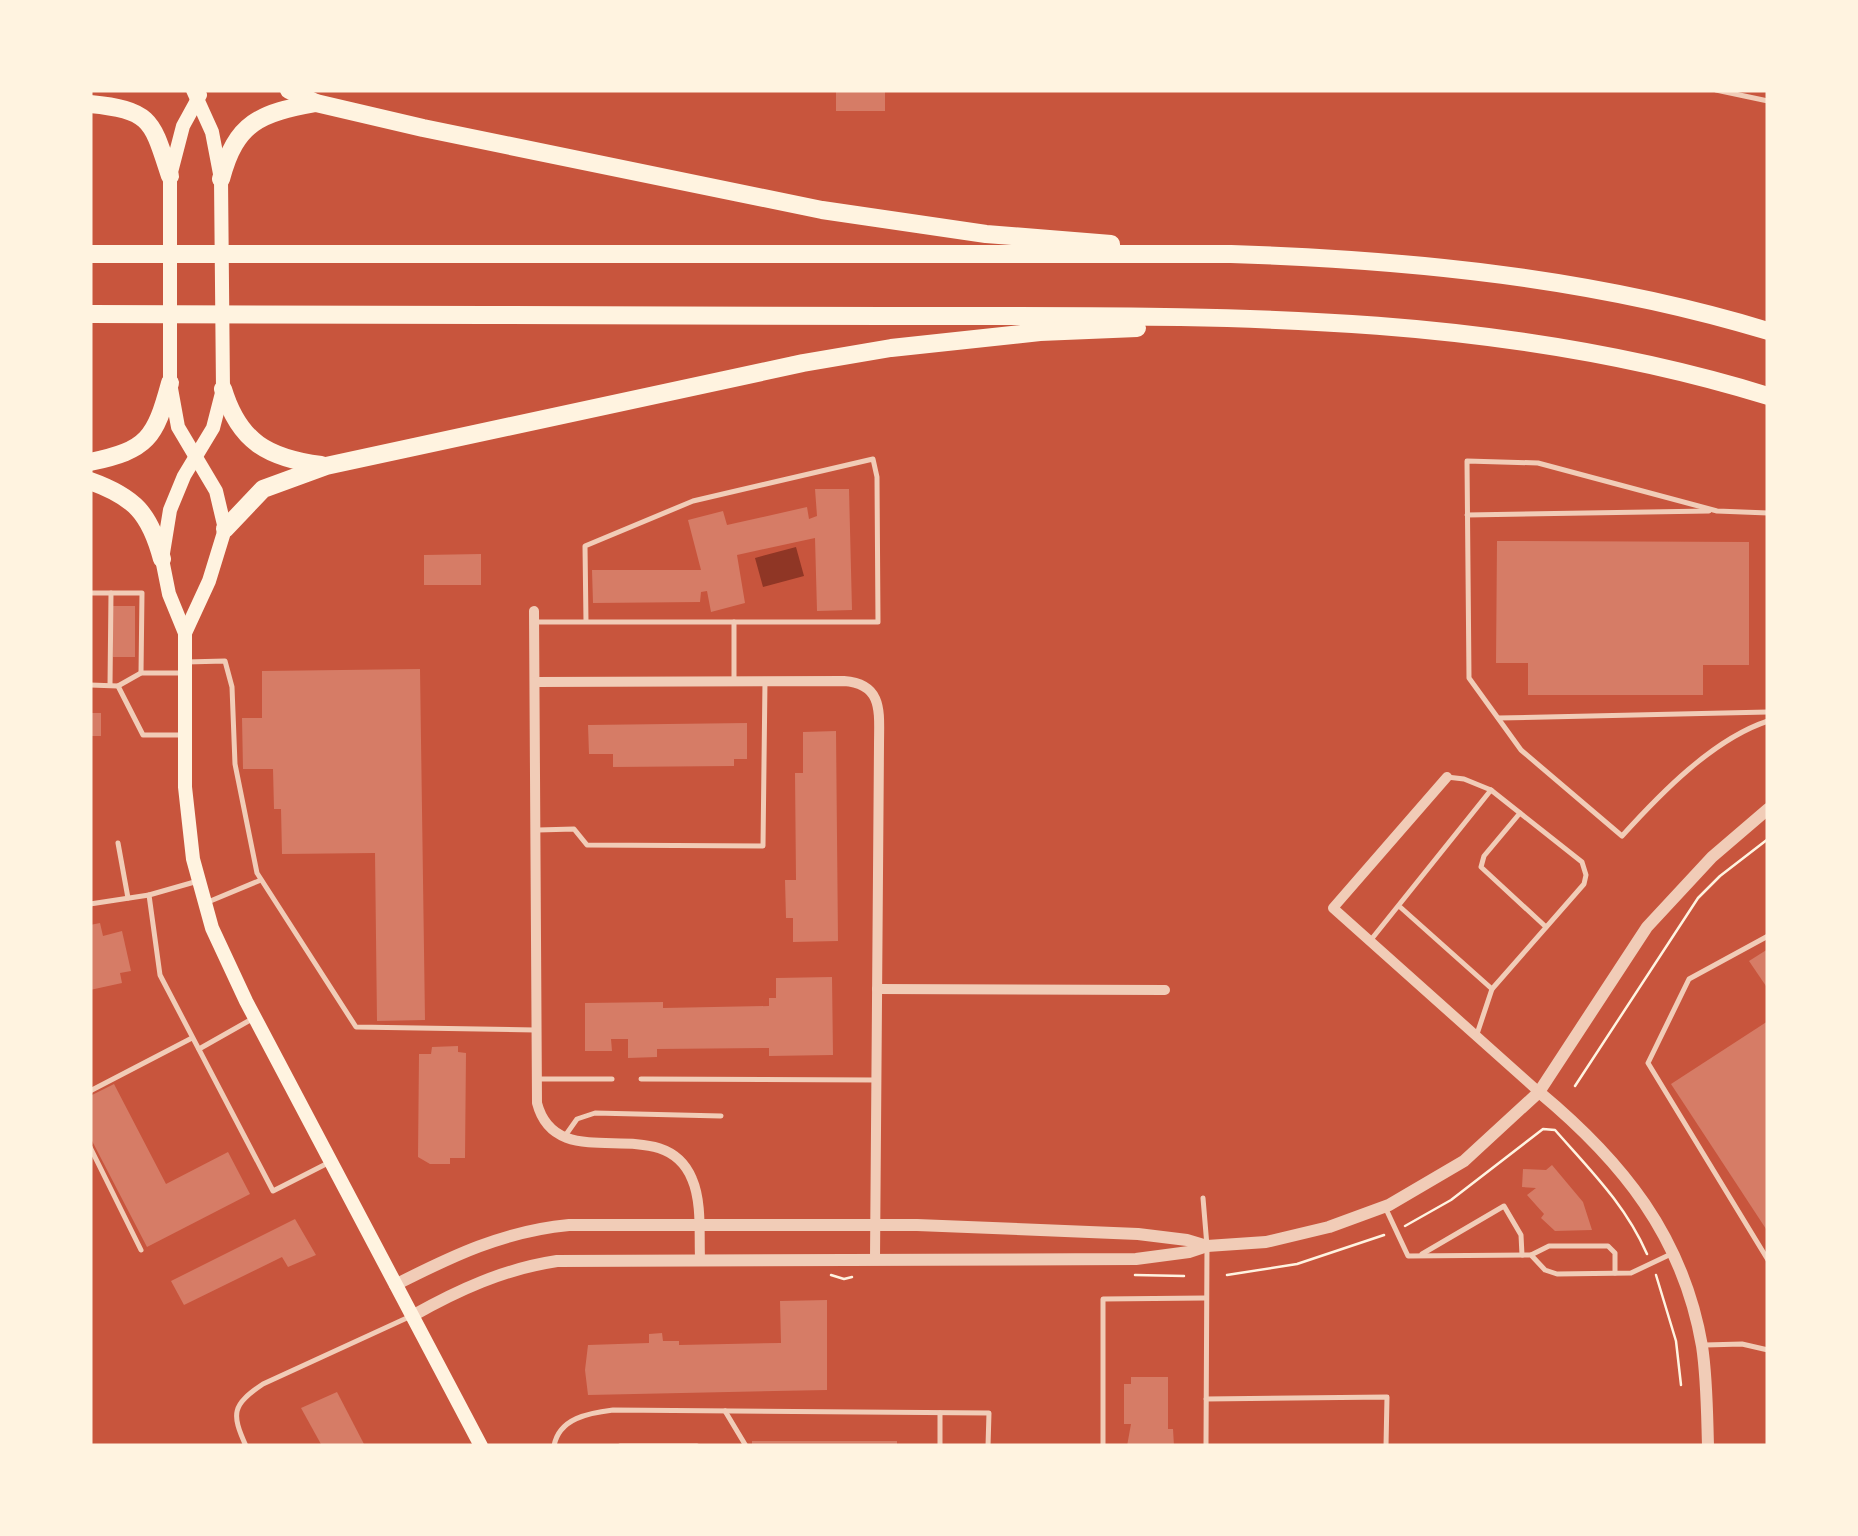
<svg xmlns="http://www.w3.org/2000/svg" width="1858" height="1536" viewBox="0 0 1858 1536" font-family="Figtree,sans-serif">
<style>
.water{fill:#8f3625}
.building{fill:#d67c66}
.lines{fill:none;stroke-linecap:round;stroke-linejoin:round}
.path{stroke:#fff3e0;stroke-width:2.5}
.service{stroke:#f1ccb7;stroke-width:5}
.minor{stroke:#f1ccb7;stroke-width:10}
.tertiary{stroke:#f1ccb7;stroke-width:12}
.secondary{stroke:#fff3e0;stroke-width:14}
.motorway{stroke:#fff3e0;stroke-width:18}
</style>
<rect width="100%" height="100%" fill="#c8553d"/>
<polygon class="water" points="796,547 804,576 763,587 755,558"/>
<g class="building">
<rect x="836" y="90" width="49" height="21"/>
<polygon points="815,489 849,489 852,610 817,611 815,538 737,555 745,603 711,612 707,591 701,592 700,602 593,603 592,570 701,570 688,520 723,511 727,525 807,507 809,519 817,516"/>
<polygon points="1497,541 1749,542 1749,665 1703,665 1703,695 1528,695 1528,663 1496,663"/>
<polygon points="481,554 481,585 424,585 424,555"/>
<rect x="113" y="606" width="22" height="51"/>
<polygon points="420,669 425,1020 377,1021 375,853 282,854 281,809 274,809 273,769 243,769 242,718 262,718 262,671"/>
<rect x="90" y="713" width="11" height="23"/>
<polygon points="747,723 747,759 734,759 734,766 613,767 613,754 589,754 588,725"/>
<polygon points="836,731 838,941 793,942 793,918 786,918 785,880 796,880 795,773 803,773 803,732"/>
<polygon points="100,923 103,936 122,931 131,971 120,973 122,983 90,990 90,925"/>
<polygon points="1768,949 1768,989 1749,961"/>
<polygon points="832,977 833,1055 769,1056 769,1048 657,1049 657,1057 628,1058 628,1039 611,1039 612,1051 585,1051 585,1003 663,1002 663,1008 769,1006 769,998 776,998 776,978"/>
<polygon points="1768,1021 1768,1232 1671,1084"/>
<polygon points="458,1046 458,1052 466,1053 465,1158 450,1158 450,1164 430,1164 418,1157 419,1054 431,1054 432,1047"/>
<polygon points="114,1084 166,1184 228,1152 250,1194 147,1247 90,1137 90,1096"/>
<polygon points="1552,1165 1583,1202 1592,1230 1555,1231 1541,1218 1544,1214 1527,1195 1536,1188 1522,1187 1523,1169 1546,1170"/>
<polygon points="295,1219 316,1255 288,1267 282,1257 184,1305 171,1281"/>
<polygon points="827,1300 827,1390 588,1395 585,1370 588,1345 649,1343 649,1334 662,1333 663,1341 679,1341 679,1345 781,1343 780,1301"/>
<polygon points="1131,1377 1168,1377 1168,1429 1173,1429 1174,1446 1127,1446 1131,1424 1124,1424 1124,1384 1131,1384"/>
<polygon points="337,1392 365,1446 322,1446 301,1408"/>
<rect x="752" y="1441" width="145" height="5"/>
</g>
<g class="lines">
<g class="path">
<polyline points="1575,1086 1698,898 1720,876 1768,839"/>
<path d="M1405,1226L1451,1200L1543,1129L1555,1130C1590,1170 1625,1204 1647,1254"/>
<polyline points="831,1275 844,1279 852,1277"/>
<polyline points="1135,1275 1184,1276"/>
<polyline points="1227,1275 1297,1264 1384,1235"/>
<polyline points="1656,1275 1676,1341 1681,1385"/>
</g>
<g class="service">
<polyline points="1716,90 1768,101"/>
<path d="M1768,513L1717,511L1538,463L1467,461L1469,678L1521,750L1622,836C1660,794 1713,739 1768,721"/>
<polyline points="1467,515 1709,511"/>
<polyline points="90,593 111,593"/>
<polyline points="534,622 878,622 877,477 873,459 693,501 585,546 586,622"/>
<polyline points="186,662 225,661 232,687 235,764 257,873 356,1027 535,1030"/>
<polyline points="734,679 734,622"/>
<polyline points="90,685 118,686 143,735 181,735"/>
<polyline points="110,685 111,593 142,593 141,673"/>
<polyline points="118,686 141,673 181,673"/>
<polyline points="1498,718 1768,712"/>
<polyline points="1447,777 1464,779 1491,790"/>
<polyline points="1520,813 1484,856 1481,867 1546,927"/>
<polyline points="538,830 574,829 587,845 763,846 765,681"/>
<polyline points="118,843 128,898"/>
<polyline points="198,881 149,895 160,975 273,1191 328,1163"/>
<polyline points="208,902 261,880"/>
<polyline points="90,904 149,895"/>
<polyline points="1768,936 1689,979 1648,1063 1768,1260"/>
<polyline points="1370,941 1491,790 1582,862 1586,875 1584,884 1492,989 1399,906"/>
<polyline points="1477,1034 1492,989"/>
<polyline points="199,1049 252,1019"/>
<polyline points="538,1079 612,1079"/>
<polyline points="641,1079 876,1080"/>
<polyline points="90,1091 192,1038"/>
<polyline points="565,1136 577,1119 595,1113 721,1116"/>
<polyline points="90,1147 141,1250"/>
<polyline points="1203,1198 1207,1246 1206,1446"/>
<polyline points="1386,1209 1408,1256 1531,1255 1545,1270 1557,1274 1631,1273 1669,1255"/>
<polyline points="1422,1254 1504,1206 1521,1235 1522,1255"/>
<polyline points="1531,1255 1549,1246 1608,1246 1615,1253 1615,1273"/>
<polyline points="1705,1345 1742,1344 1768,1350"/>
<polyline points="1206,1399 1387,1397 1386,1446"/>
<polyline points="725,1411 746,1446"/>
<path d="M246,1446C231,1413 232,1405 263,1384L409,1317"/>
<path d="M554,1446C559,1418 589,1413 613,1410L989,1413L988,1446"/>
<polyline points="620,1446 697,1446"/>
<polyline points="940,1446 940,1413"/>
<polyline points="1103,1446 1103,1299 1205,1298"/>
</g>
<g class="minor">
<path d="M534,611L537,1103C557,1180 663,1108 692,1179C702,1202 699,1234 700,1258"/>
<path d="M535,682L844,681C884,684 879,713 879,745L875,1258"/>
<polyline points="1447,777 1333,908 1539,1092"/>
<polyline points="877,989 1165,990"/>
</g>
<g class="tertiary">
<path d="M1539,1092C1622,1161 1683,1236 1702,1346C1707,1379 1707,1413 1708,1446"/>
<path d="M395,1285C452,1256 504,1231 569,1225H917L1138,1234L1187,1240L1207,1246"/>
<path d="M412,1316C458,1290 504,1269 557,1261L1136,1259L1189,1252L1207,1246L1266,1242L1329,1227L1389,1205L1464,1161L1539,1092L1647,927L1712,857L1768,809"/>
</g>
<g class="secondary">
<polyline points="193,90 212,132 221,179 223,389 213,428 184,476 170,510 162,559 169,594 185,633 185,787 193,859 212,928 246,1001 481,1446"/>
<polyline points="185,633 209,581 225,529 216,491 178,427 170,383 170,176 183,126 200,95"/>
</g>
<g class="motorway">
<polyline points="289,90 316,103 423,128 822,210 986,234 1111,244"/>
<path d="M90,104C152,110 152,121 170,176"/>
<path d="M221,179C236,122 260,113 316,103"/>
<path d="M90,254H1231C1413,260 1593,278 1768,331"/>
<path d="M90,314C355,314 621,316 886,316C1187,317 1477,306 1768,396"/>
<path d="M223,389C239,442 268,458 321,465"/>
<path d="M90,462C148,450 155,438 170,383"/>
<path d="M90,481C135,497 150,514 162,559"/>
<polyline points="225,529 263,489 326,466 803,363 891,348 1040,332 1137,328"/>
</g>
</g>
<rect width="1858" height="1536" fill="none" stroke="#fff3e0" stroke-width="185"/>
</svg>
